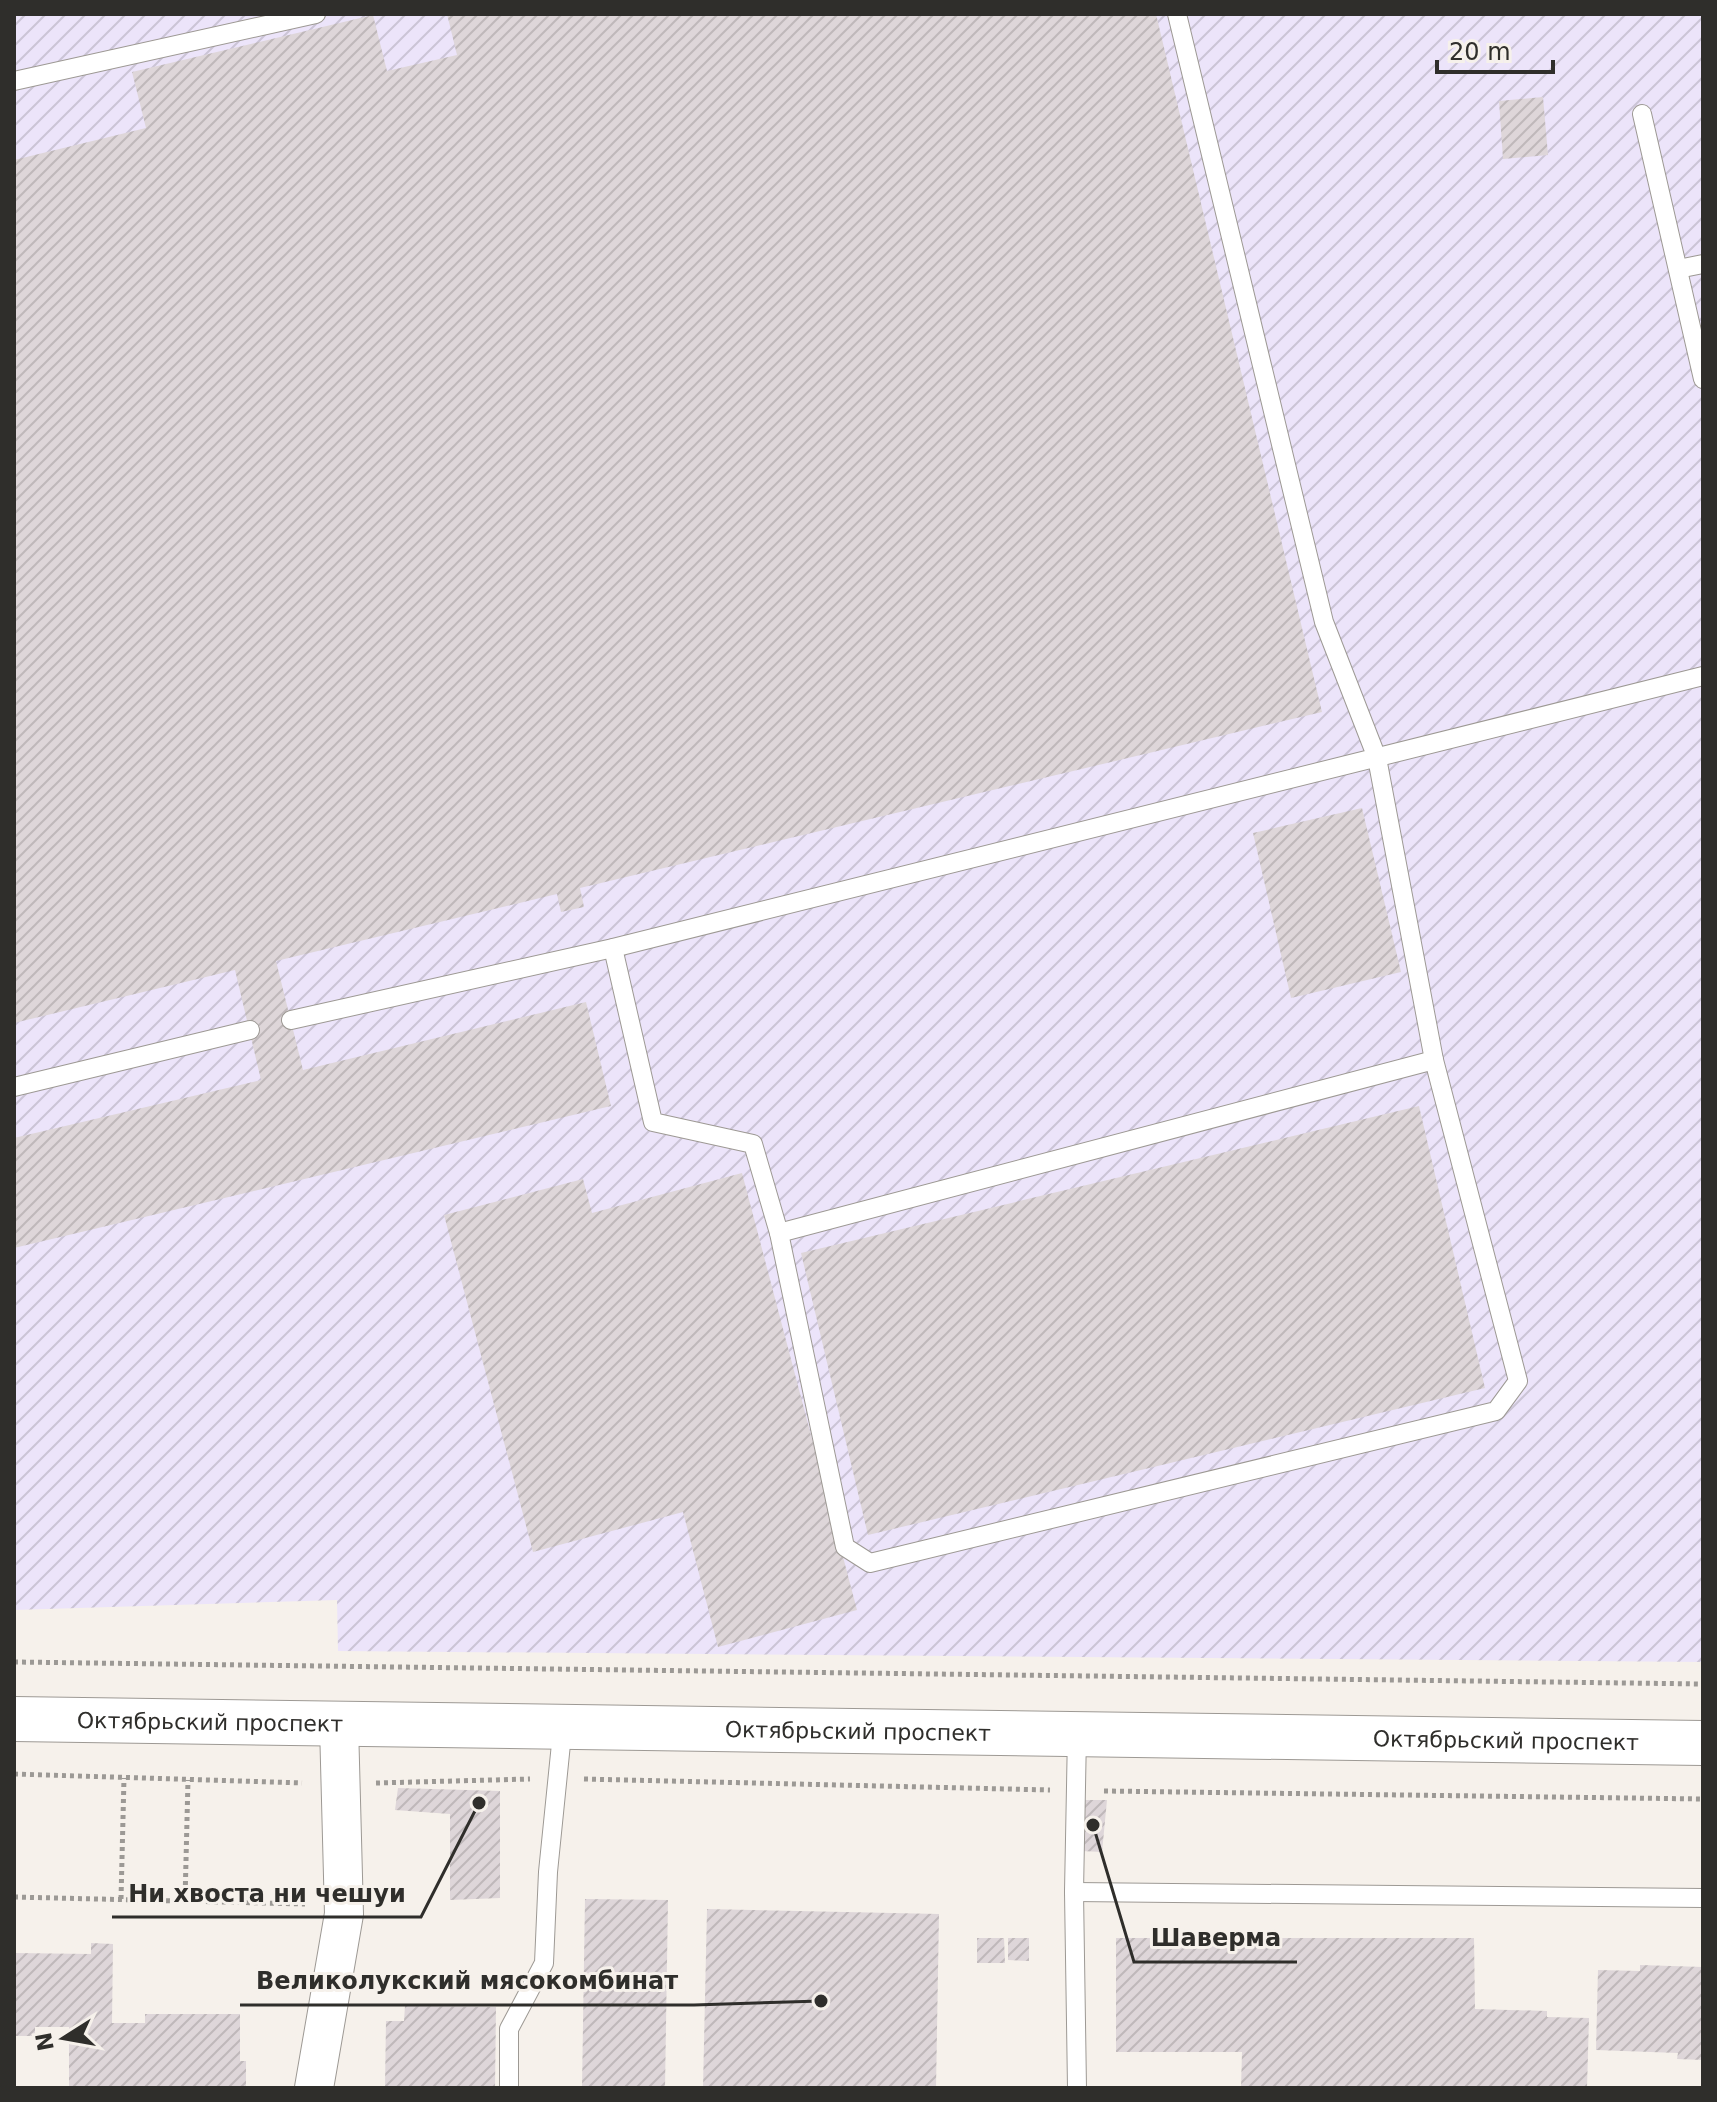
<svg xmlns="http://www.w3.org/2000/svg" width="1717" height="2102" viewBox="0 0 1717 2102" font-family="'DejaVu Sans',sans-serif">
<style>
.industrial{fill:url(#industrial-furrows)}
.building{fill:url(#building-hatch)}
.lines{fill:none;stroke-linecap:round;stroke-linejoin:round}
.lane-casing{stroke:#9d9994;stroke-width:20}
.street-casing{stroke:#9d9994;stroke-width:40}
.primary-casing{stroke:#9d9994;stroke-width:46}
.path{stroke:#9c9995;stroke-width:5;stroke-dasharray:4 4;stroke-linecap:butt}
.lane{stroke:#fff;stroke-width:18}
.street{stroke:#fff;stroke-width:38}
.primary{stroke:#fff;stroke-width:44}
.labels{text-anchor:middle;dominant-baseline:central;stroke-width:6;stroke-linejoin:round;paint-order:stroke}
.street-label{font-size:22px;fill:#2f2e2b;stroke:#f6f1eb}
.leader{fill:none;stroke:#2f2e2b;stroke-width:3}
.callout-dot{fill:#2f2e2b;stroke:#f6f1eb;stroke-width:3}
.callout-label{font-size:24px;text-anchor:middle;font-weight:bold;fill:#2f2e2b;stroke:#f6f1eb;stroke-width:6;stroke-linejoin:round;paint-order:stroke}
</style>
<defs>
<pattern id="industrial-furrows" width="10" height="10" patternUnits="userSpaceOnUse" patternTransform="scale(2)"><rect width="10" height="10" fill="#ece4fa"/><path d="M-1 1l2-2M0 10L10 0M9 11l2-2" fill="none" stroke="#cbc4d6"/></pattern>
<pattern id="building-hatch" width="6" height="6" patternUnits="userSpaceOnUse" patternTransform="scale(2)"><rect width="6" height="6" fill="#ded6d9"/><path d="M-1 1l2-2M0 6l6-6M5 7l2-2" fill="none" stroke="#bfb8ba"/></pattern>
</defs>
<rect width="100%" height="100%" fill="#f6f1eb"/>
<polygon class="industrial" points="14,14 1703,14 1703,1662 338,1651 337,1600 14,1610"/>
<g class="building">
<polygon points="447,14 1156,14 1322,712 580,888 584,907 561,912 557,894 276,961 303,1070 586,1002 611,1106 14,1248 14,1138 261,1080 235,970 14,1023 14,160 146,128 132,72 373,15 387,71 457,55"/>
<polygon points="1543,97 1548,155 1503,159 1499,101"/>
<polygon points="1362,808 1401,972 1291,998 1253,833"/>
<polygon points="1419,1106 1485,1388 868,1535 801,1253"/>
<polygon points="742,1173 857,1610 718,1647 683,1512 533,1552 444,1215 583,1179 592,1213"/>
<polygon points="398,1788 500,1791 500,1898 450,1900 450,1814 395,1810"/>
<polygon points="1080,1800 1107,1800 1102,1852 1081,1851"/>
<polygon points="585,1899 668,1900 665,2088 582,2088"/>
<polygon points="707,1909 939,1914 936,2088 703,2088"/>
<polygon points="977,1938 1004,1938 1005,1963 977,1963"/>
<polygon points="1008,1938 1029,1938 1029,1961 1008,1960"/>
<polygon points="1116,1938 1474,1938 1475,2009 1547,2011 1547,2017 1589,2018 1587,2088 1241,2088 1242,2052 1116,2052"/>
<polygon points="91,1943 113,1944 112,2023 145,2023 145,2014 240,2014 240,2061 246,2061 246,2088 69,2088 69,2027 35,2027 35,2036 14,2036 14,1953 91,1954"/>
<polygon points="1640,1965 1703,1967 1703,2060 1677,2059 1678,2053 1596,2050 1598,1970 1640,1971"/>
<polygon points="405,2006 496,2007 495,2088 385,2088 386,2021 404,2021"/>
</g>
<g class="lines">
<defs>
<g id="lane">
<polyline points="14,81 316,14"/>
<polyline points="1642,114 1703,379"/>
<polyline points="1678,269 1703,264"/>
<polyline points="613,948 653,1122 753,1144 779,1233 845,1547 870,1563 1496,1411 1518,1381 1434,1060 1377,758 1324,622 1177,14"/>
<polyline points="291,1020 613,948 1703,676"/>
<polyline points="14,1087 250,1030"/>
<polyline points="779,1233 1434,1060"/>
<polyline points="1077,1734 1074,1892 1077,2088"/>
<polyline points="1074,1892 1703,1898"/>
<polyline points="509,2088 509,2029 544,1963 548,1872 563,1724"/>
</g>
<polyline id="street" points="314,2088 344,1914 339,1725"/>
<g id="primary">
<path id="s1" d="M14,1719L1703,1743"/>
</g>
</defs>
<use href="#lane" class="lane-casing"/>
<use href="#street" class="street-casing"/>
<use href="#primary" class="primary-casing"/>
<g class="path">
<polyline points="14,1662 1703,1684"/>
<polyline points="14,1774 302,1783"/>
<polyline points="584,1779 1050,1790"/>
<polyline points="376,1783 530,1779"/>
<polyline points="1104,1791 1703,1799"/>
<polyline points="14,1897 305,1904"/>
<polyline points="121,1899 124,1778"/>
<polyline points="185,1901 188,1780"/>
</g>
<use href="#lane" class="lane"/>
<use href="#street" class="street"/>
<use href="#primary" class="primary"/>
</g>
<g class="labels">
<g class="street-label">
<text stroke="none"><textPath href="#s1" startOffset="196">Октябрьский проспект</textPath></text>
<text stroke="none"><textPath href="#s1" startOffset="844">Октябрьский проспект</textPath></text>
<text stroke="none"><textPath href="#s1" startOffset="1492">Октябрьский проспект</textPath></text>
</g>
</g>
<path class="leader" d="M479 1803L421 1917H112M1093 1825L1134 1962H1297M821 2001L694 2005H240"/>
<g class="callout-dot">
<circle cx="479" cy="1803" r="8"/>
<circle cx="1093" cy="1825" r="8"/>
<circle cx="821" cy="2001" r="8"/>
</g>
<g class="callout-label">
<text x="267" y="1902">Ни хвоста ни чешуи</text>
<text x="1216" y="1946">Шаверма</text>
<text x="467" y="1989">Великолукский мясокомбинат</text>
</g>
<rect width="1717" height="2102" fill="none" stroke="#2f2e2b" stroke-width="32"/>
<g transform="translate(64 2038) rotate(259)" stroke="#f6f1eb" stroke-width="6" paint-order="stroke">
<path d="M0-6L14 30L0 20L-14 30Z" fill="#2f2e2b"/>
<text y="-12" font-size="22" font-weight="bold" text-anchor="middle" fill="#2f2e2b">N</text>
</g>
<path d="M1437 60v12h116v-12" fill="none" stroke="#2f2e2b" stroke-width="4"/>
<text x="1449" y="60" font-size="24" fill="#2f2e2b" stroke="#f6f1eb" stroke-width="6" paint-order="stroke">20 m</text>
</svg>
